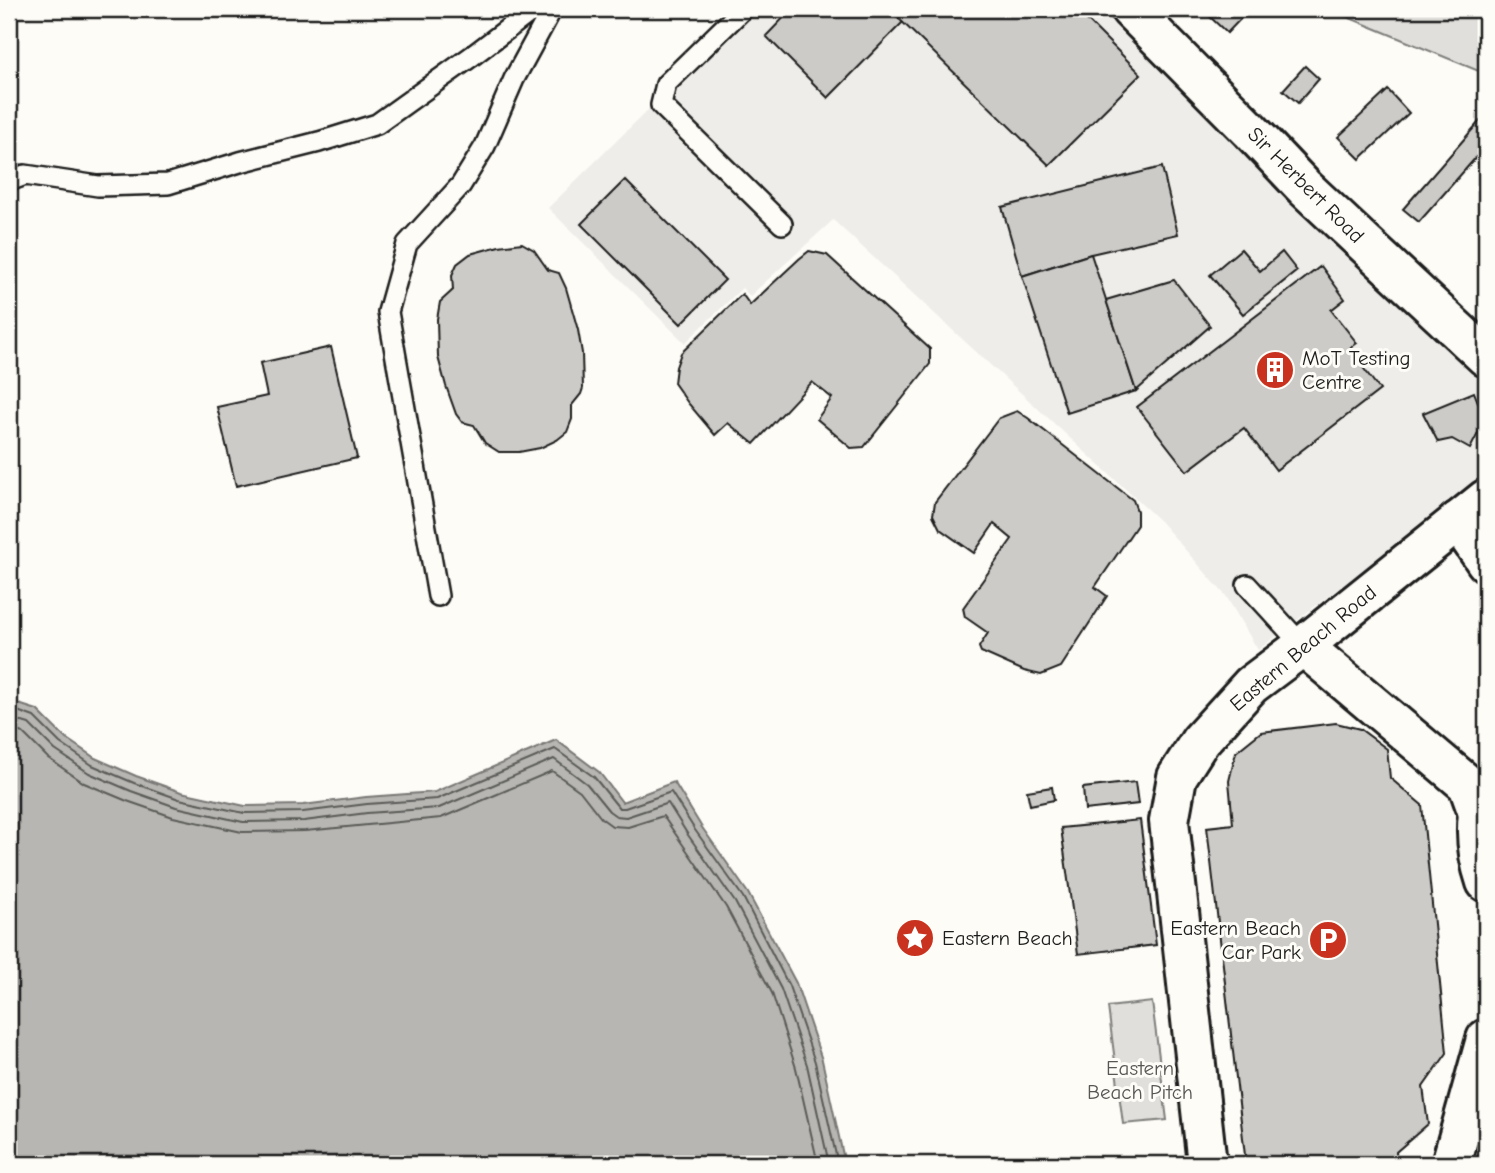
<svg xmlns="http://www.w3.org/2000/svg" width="1495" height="1173" viewBox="0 0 1495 1173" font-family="'Comic Neue',sans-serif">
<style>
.built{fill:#eeede9}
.green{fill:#e0dfdb;stroke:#7e7e7c;stroke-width:2}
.water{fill:#b7b6b2;stroke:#797876;stroke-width:2}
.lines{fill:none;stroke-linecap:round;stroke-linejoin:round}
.shore{stroke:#5a5a58;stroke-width:2}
.building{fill:#cccbc8;stroke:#1c1c1c;stroke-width:2}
.service-casing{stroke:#1c1c1c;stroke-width:24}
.minor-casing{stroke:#1c1c1c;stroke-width:44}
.secondary-casing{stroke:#1c1c1c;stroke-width:44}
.trunk-casing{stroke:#1c1c1c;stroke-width:44}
.service{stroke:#fdfcf7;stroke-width:19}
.minor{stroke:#fdfcf7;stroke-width:38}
.secondary{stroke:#fdfcf7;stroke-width:38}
.trunk{stroke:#fdfcf7;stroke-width:38}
.labels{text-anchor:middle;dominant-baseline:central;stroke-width:6;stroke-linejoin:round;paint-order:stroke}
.street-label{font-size:21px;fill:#1c1c1c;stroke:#fdfcf7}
.poi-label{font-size:21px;fill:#1c1c1c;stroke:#fdfcf7;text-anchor:start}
.park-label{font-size:21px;fill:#575655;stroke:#fdfcf7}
</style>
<rect width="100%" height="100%" fill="#fdfcf7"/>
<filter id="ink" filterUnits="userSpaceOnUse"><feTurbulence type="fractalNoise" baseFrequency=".0143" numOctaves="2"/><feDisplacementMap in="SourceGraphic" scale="14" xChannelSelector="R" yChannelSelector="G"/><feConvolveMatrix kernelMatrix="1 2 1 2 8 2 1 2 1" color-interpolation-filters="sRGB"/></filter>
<g filter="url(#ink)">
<polygon class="built" points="751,9 1106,9 1486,386 1486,475 1258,650 1226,596 1160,521 833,220 750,296 742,288 685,343 548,208"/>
<g class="green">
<polygon points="1328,9 1486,9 1486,74"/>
<polygon points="1152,1002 1167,1120 1123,1124 1108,1007"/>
</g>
<polygon class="water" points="9,701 37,710 64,737 95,758 136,776 181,792 245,806 303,805 366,797 435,792 556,740 599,772 622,802 674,782 701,826 748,893 796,983 822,1060 845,1164 9,1164"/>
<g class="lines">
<g class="shore">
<polyline points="9,708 34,717 60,743 92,765 134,783 179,799 244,813 303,812 367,804 437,799 555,749 594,777 619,808 625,808 671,792 695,830 743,897 789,986 815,1062 838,1164"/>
<polyline points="9,718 29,724 55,750 89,773 131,791 176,807 243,822 304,821 367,813 439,808 554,759 587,784 609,811 616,816 626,817 668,803 688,835 735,902 781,989 807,1065 829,1164"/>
<polyline points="9,729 23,733 48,758 84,783 127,801 173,817 242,832 305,831 441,818 552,771 580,791 601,818 612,826 628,827 663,816 726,907 772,993 796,1068 818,1164"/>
</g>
</g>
<g class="building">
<polygon points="792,9 889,9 903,22 828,98 766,36"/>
<polygon points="889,9 1076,9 1141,74 1049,165"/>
<polygon points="1210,9 1250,9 1227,33 1206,13"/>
<polygon points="1305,66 1319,79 1298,103 1283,90"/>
<polygon points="1388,90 1409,113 1360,159 1338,137"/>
<polygon points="1486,114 1486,146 1419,222 1403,209"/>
<polygon points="1162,167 1178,234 1091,254 1022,276 1002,207"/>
<polygon points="625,180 725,280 681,324 581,224"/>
<polygon points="522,243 534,250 548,270 559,273 566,288 578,330 582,353 583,388 581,394 572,405 572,419 567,432 557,440 540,448 519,452 499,452 485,443 474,425 462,422 456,414 446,386 438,357 437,319 440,302 453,290 452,275 457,264 470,254 499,246"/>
<polygon points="1241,249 1260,271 1282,252 1297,271 1243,314 1210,275"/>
<polygon points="809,251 827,255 930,349 930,364 864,447 851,448 817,419 832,398 812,382 754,444 728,423 715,435 688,403 674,383 676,367 681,353 742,294 750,305 799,259"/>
<polygon points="1091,254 1136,391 1067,413 1022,276"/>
<polygon points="1321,266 1345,299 1331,310 1357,343 1349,349 1380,390 1276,470 1244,428 1187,471 1137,407"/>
<polygon points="1174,280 1210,326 1136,391 1106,300"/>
<polygon points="331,347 357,458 236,486 217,407 267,396 260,363"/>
<polygon points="1474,392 1485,420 1470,449 1452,439 1438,442 1423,413"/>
<polygon points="1017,411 1028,418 1133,500 1137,511 1137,525 1095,587 1107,596 1061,667 1041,675 1024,671 981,652 979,647 988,633 965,617 963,608 1012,539 994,524 974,553 940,529 933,515 935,502 999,418"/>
<polygon points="1336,723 1360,729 1387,749 1390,778 1422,805 1447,1053 1423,1087 1428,1124 1396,1152 1397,1164 1246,1164 1207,827 1233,824 1229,781 1236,752 1261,732"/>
<polygon points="1135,782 1138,804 1085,810 1083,788"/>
<polygon points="1052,787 1054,800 1030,805 1027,791"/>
<polygon points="1140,820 1156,945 1078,954 1061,828"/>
</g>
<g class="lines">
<defs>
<g id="service">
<polyline points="743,9 666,84 661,105 782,224"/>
<polyline points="9,181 25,175 98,186 168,184 240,162 319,142 377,124 472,56 534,9"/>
<polyline points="1247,585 1303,646"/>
<polyline points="438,596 388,312 407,244 461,185 485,146 514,79 552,9"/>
</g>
<g id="minor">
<polyline points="1458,521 1486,562"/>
<polyline points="1303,646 1468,785 1478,813"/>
<polyline points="1207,1164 1169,821 1177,777 1200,741 1251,685 1303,646 1486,499"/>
</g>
<polyline id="secondary" points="1130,9 1250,130 1305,188 1486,357"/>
<g id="trunk">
<path d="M1486,786C1484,795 1480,805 1478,814C1475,837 1479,861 1486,882"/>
<polyline points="1451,1164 1486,1039"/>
</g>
</defs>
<use href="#service" class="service-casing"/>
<use href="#minor" class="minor-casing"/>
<use href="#secondary" class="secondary-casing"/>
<use href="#trunk" class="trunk-casing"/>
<use href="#service" class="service"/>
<use href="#minor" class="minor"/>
<use href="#secondary" class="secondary"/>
<use href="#trunk" class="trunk"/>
</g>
</g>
<defs>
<symbol id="building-disc" viewBox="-11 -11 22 22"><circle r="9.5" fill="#c8321e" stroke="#fdfcf7"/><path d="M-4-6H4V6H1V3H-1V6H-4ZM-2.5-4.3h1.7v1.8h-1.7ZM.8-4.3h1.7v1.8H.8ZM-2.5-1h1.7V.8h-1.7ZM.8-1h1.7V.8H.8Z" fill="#fff"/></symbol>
<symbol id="sight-disc" viewBox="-11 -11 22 22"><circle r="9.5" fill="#c8321e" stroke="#fdfcf7"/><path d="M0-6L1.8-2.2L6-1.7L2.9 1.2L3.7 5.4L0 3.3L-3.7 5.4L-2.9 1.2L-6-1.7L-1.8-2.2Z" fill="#fff"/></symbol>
<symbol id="parking-disc" viewBox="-11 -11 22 22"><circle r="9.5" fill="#c8321e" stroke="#fdfcf7"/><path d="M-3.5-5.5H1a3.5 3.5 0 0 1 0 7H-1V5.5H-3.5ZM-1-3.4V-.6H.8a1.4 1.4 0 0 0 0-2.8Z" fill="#fff"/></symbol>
</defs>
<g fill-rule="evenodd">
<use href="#building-disc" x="1253" y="348" width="44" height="44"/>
<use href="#sight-disc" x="893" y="916" width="44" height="44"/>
<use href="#parking-disc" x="1306" y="918" width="44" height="44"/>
</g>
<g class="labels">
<g class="street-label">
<text transform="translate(1306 185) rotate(45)">Sir Herbert Road</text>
<text transform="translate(1303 648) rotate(-40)">Eastern Beach Road</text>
</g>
<g class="poi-label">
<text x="1302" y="358">MoT Testing<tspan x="1302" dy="24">Centre</tspan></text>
<text x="1301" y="928" text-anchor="end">Eastern Beach<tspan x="1301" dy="24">Car Park</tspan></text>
<text x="942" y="938">Eastern Beach</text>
</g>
<g class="park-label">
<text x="1140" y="1068">Eastern<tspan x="1140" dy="24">Beach Pitch</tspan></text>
</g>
</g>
<rect width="1495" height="1173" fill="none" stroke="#fdfcf7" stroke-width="35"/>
<rect x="18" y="18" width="1460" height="1138" fill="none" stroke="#1c1c1c" stroke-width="2.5" filter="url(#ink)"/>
</svg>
